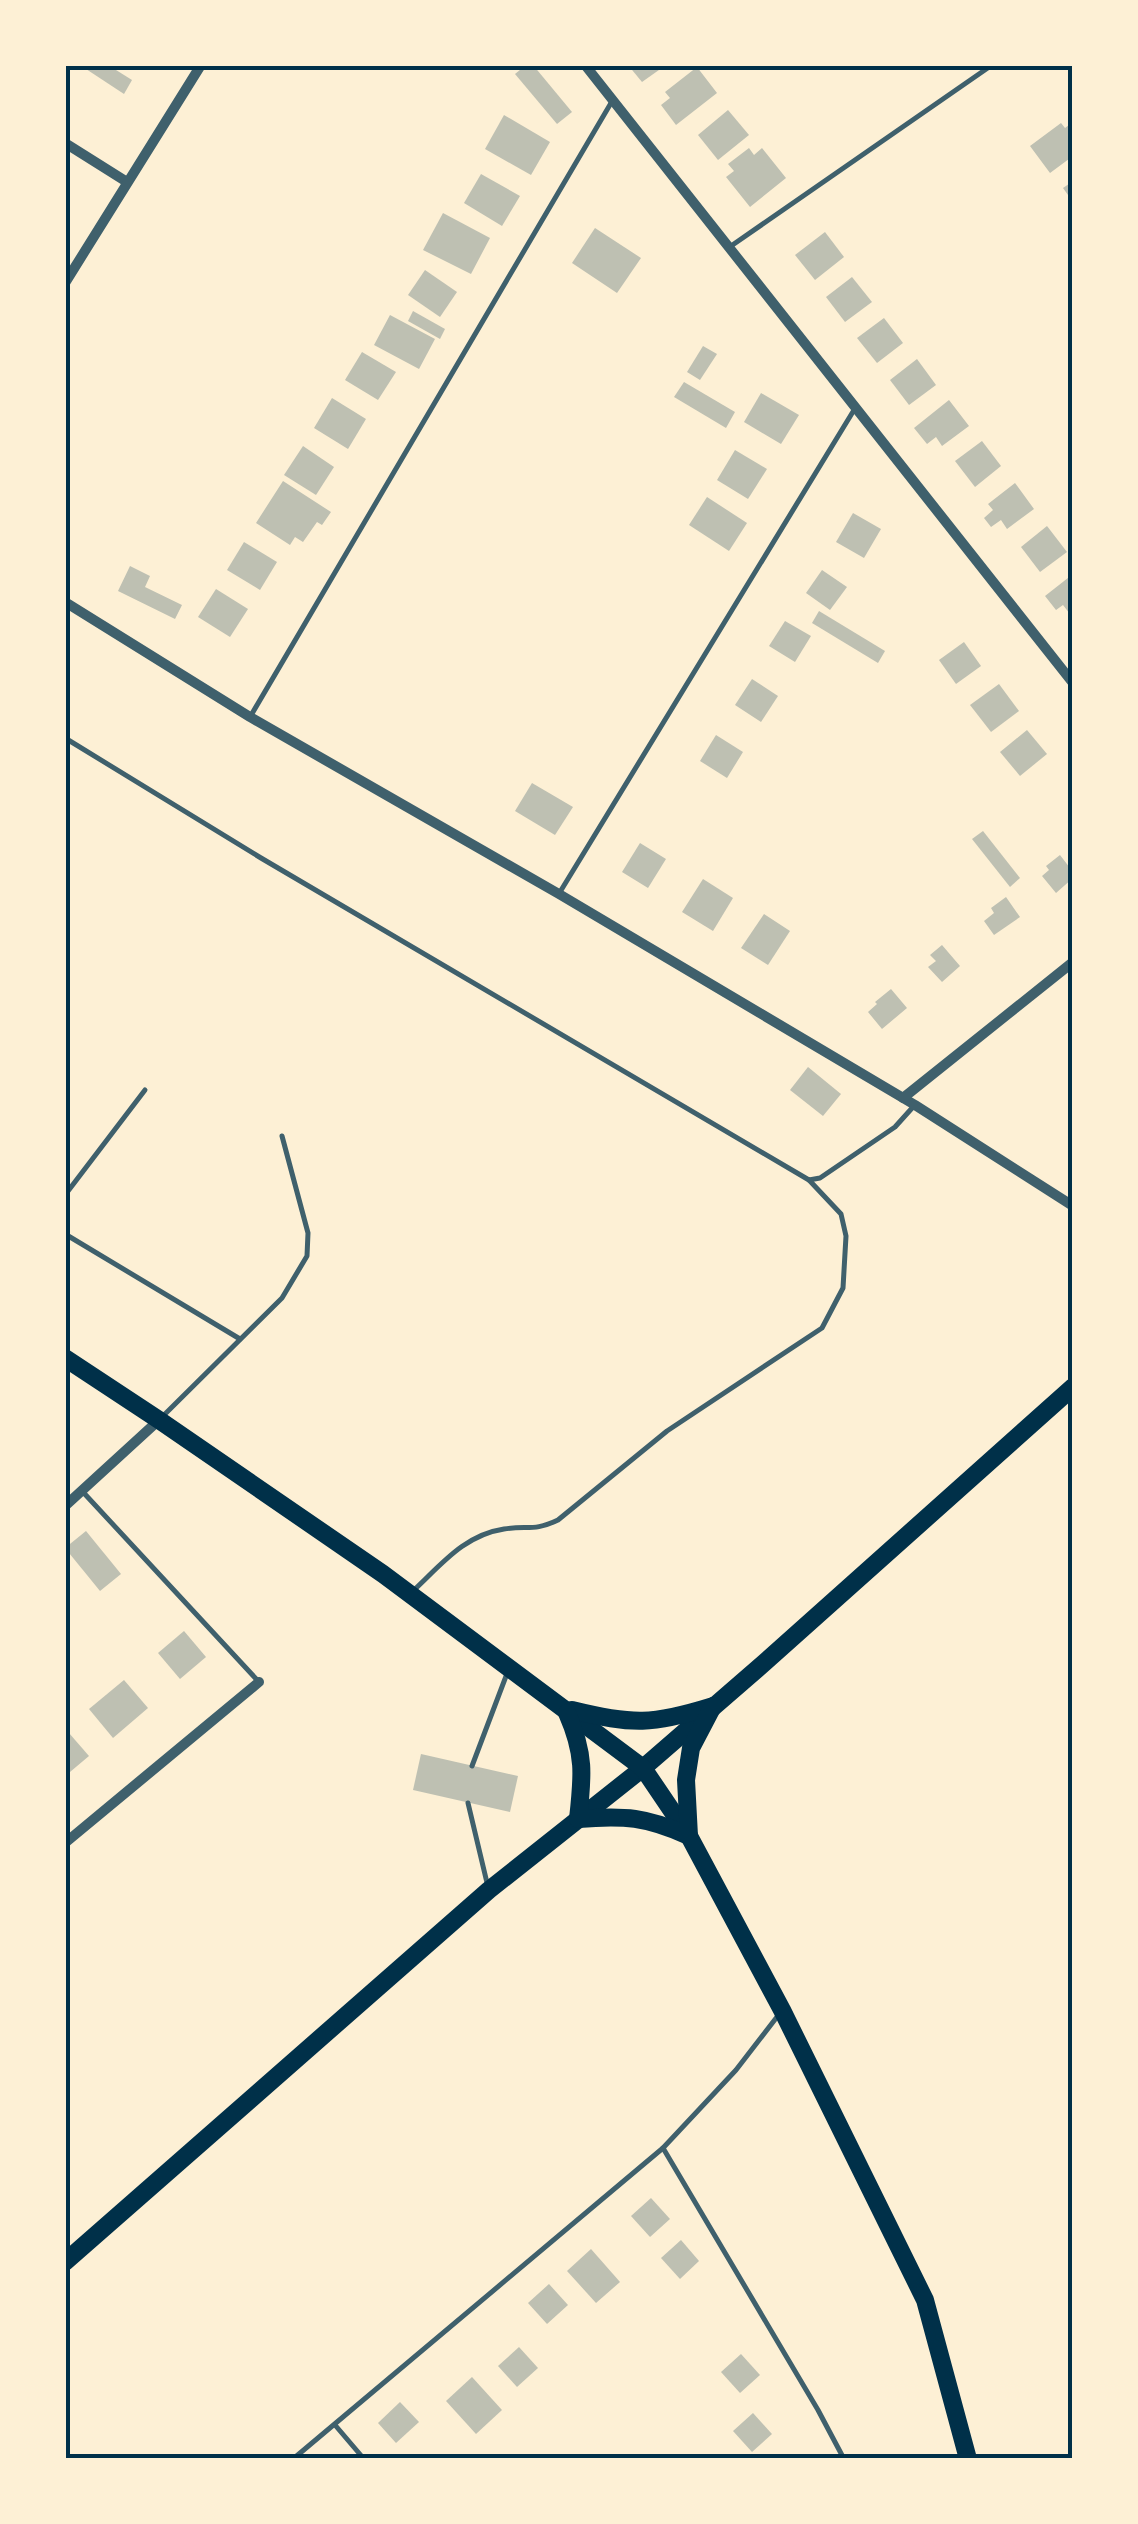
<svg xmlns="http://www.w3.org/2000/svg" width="1138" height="2524" viewBox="0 0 1138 2524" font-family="'DejaVu Sans',sans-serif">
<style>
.building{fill:#bec0b2}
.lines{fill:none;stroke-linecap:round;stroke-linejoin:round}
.service{stroke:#3f606c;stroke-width:5}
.minor{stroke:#3f606c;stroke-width:10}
.primary{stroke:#003049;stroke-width:18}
.trunk{stroke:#003049;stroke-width:18}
.neatline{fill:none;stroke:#003049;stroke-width:4}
</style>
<rect width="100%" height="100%" fill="#fdf0d5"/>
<g class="building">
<polygon points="89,65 108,65 132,80 124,94 86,69"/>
<polygon points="526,65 533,65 572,112 557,124 515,74"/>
<polygon points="628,65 666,65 642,82"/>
<polygon points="697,67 717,93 676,125 661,105 670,98 665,92"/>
<polygon points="728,110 749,135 718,160 698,135"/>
<polygon points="504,115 550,142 531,175 485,149"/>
<polygon points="1073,122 1073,156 1050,173 1030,146 1061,123 1065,128"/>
<polygon points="749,148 754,155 762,148 786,178 750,207 726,177 734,171 728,164"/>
<polygon points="481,174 520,196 502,226 464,203"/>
<polygon points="1073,181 1073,202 1063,188"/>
<polygon points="443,213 490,238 471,274 423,250"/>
<polygon points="595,228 641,258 617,293 572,263"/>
<polygon points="825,232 844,257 815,280 795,255"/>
<polygon points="425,270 457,292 440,317 408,295"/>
<polygon points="852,277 872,302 845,322 826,297"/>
<polygon points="413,311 445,329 440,339 408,321"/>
<polygon points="390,315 435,339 419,369 374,345"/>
<polygon points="884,318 903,343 877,363 857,338"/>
<polygon points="703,346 717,354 700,380 687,372"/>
<polygon points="362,352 396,372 378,400 345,380"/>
<polygon points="917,359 936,385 909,405 890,380"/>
<polygon points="684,382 735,412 726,428 674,397"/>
<polygon points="761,393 799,415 781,444 744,422"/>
<polygon points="332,398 366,419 348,449 314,428"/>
<polygon points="949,400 969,426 942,446 936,437 927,444 914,428"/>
<polygon points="982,441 1001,466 975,487 955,461"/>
<polygon points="303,446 334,467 316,495 284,475"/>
<polygon points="735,450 767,469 748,499 717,480"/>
<polygon points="283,481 331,512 322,525 317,522 303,542 295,537 290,545 256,523"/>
<polygon points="1015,483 1034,509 1007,529 1001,520 991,527 984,518 993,510 988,504"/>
<polygon points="707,497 747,523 729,551 689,525"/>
<polygon points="853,513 881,529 864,558 836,542"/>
<polygon points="1047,526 1067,552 1040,572 1021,547"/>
<polygon points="244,542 277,562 260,590 227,570"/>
<polygon points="130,566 150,576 145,587 182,605 175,619 118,591"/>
<polygon points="822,570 847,587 830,610 806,593"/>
<polygon points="1073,574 1073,618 1063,605 1056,610 1045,596"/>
<polygon points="216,589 248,609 230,637 198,617"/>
<polygon points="819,611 885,651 878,663 812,623"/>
<polygon points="785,621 811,636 795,662 769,646"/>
<polygon points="964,642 981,666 956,684 939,660"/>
<polygon points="752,679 778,696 761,722 735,705"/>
<polygon points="999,684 1019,711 991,732 970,705"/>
<polygon points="1027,730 1047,754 1020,776 1000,752"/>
<polygon points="716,735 743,752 727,778 700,761"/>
<polygon points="532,783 573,807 555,835 515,811"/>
<polygon points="983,831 1020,878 1010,887 972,839"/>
<polygon points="640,843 666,859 648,888 622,872"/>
<polygon points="1060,855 1073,872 1073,878 1056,893 1042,876 1049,870 1046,866"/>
<polygon points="703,879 733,898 713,931 682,912"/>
<polygon points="1006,897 1020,917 994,935 984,921 994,913 991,908"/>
<polygon points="764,914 790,931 768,965 741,948"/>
<polygon points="942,945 960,966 942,982 928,967 936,961 930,955"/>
<polygon points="891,989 907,1008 882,1029 868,1012 877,1004 875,1002"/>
<polygon points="808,1067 841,1094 823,1116 790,1090"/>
<polygon points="86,1531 121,1574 100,1591 65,1548"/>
<polygon points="184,1631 206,1657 180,1679 158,1653"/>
<polygon points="124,1680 148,1708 113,1738 89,1709"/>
<polygon points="69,1733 89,1756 70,1772 65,1766 65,1736"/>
<polygon points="421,1754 518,1776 510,1812 413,1790"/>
<polygon points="651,2198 670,2219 650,2237 631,2216"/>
<polygon points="681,2240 699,2261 680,2279 661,2258"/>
<polygon points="591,2249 620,2282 596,2303 567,2271"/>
<polygon points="549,2284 568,2305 547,2324 528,2303"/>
<polygon points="519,2347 538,2368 517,2387 498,2366"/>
<polygon points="741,2354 760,2375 740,2393 721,2372"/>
<polygon points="472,2377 502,2410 476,2434 446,2401"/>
<polygon points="400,2402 419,2422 396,2443 378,2423"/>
<polygon points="753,2413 772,2434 752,2452 733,2431"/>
</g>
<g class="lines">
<g class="service">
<polyline points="731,246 992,65"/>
<polyline points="250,717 611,103"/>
<polyline points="65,738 261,858 809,1180 820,1178 895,1127 913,1107"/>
<polyline points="560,892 854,410"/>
<polyline points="65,1195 145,1090"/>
<polyline points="65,1234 240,1339"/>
<polyline points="162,1417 282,1298 307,1256 308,1233 282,1136"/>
<polyline points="82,1491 259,1682"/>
<path d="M413,1591C441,1565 464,1535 504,1529C528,1525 533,1532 558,1520L667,1431L822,1328L843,1288L846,1236L841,1214L809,1180"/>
<polyline points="472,1766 508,1671"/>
<polyline points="468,1803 488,1887"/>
<polyline points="663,2148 818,2410 844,2459"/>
<polyline points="335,2425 364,2459"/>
<polyline points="293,2459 663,2148 736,2070 780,2013"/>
</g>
<g class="minor">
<polyline points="585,65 1073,683"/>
<polyline points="1072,65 1073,66"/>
<polyline points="65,143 127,182"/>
<polyline points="65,283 201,65"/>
<polyline points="65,602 250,717 559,894 915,1105 1073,1206"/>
<polyline points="903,1098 1073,962"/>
<polyline points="65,1506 159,1420"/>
<polyline points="65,1843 259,1682"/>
</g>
<polyline class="primary" points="65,2262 489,1890 643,1768 764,1663 1073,1387"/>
<g class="trunk">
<polyline points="65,1358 159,1420 383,1574 643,1768 689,1836 782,2010 925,2300 968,2459"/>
<path d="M572,1710C633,1725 652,1725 713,1706"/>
<path d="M567,1713C585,1754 583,1775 578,1819C624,1815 647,1817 689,1836L686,1780L691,1748L713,1706"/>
</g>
</g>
<rect width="1138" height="2524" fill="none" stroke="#fdf0d5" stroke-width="135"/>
<rect x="68" y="68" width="1002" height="2388" class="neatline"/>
</svg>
